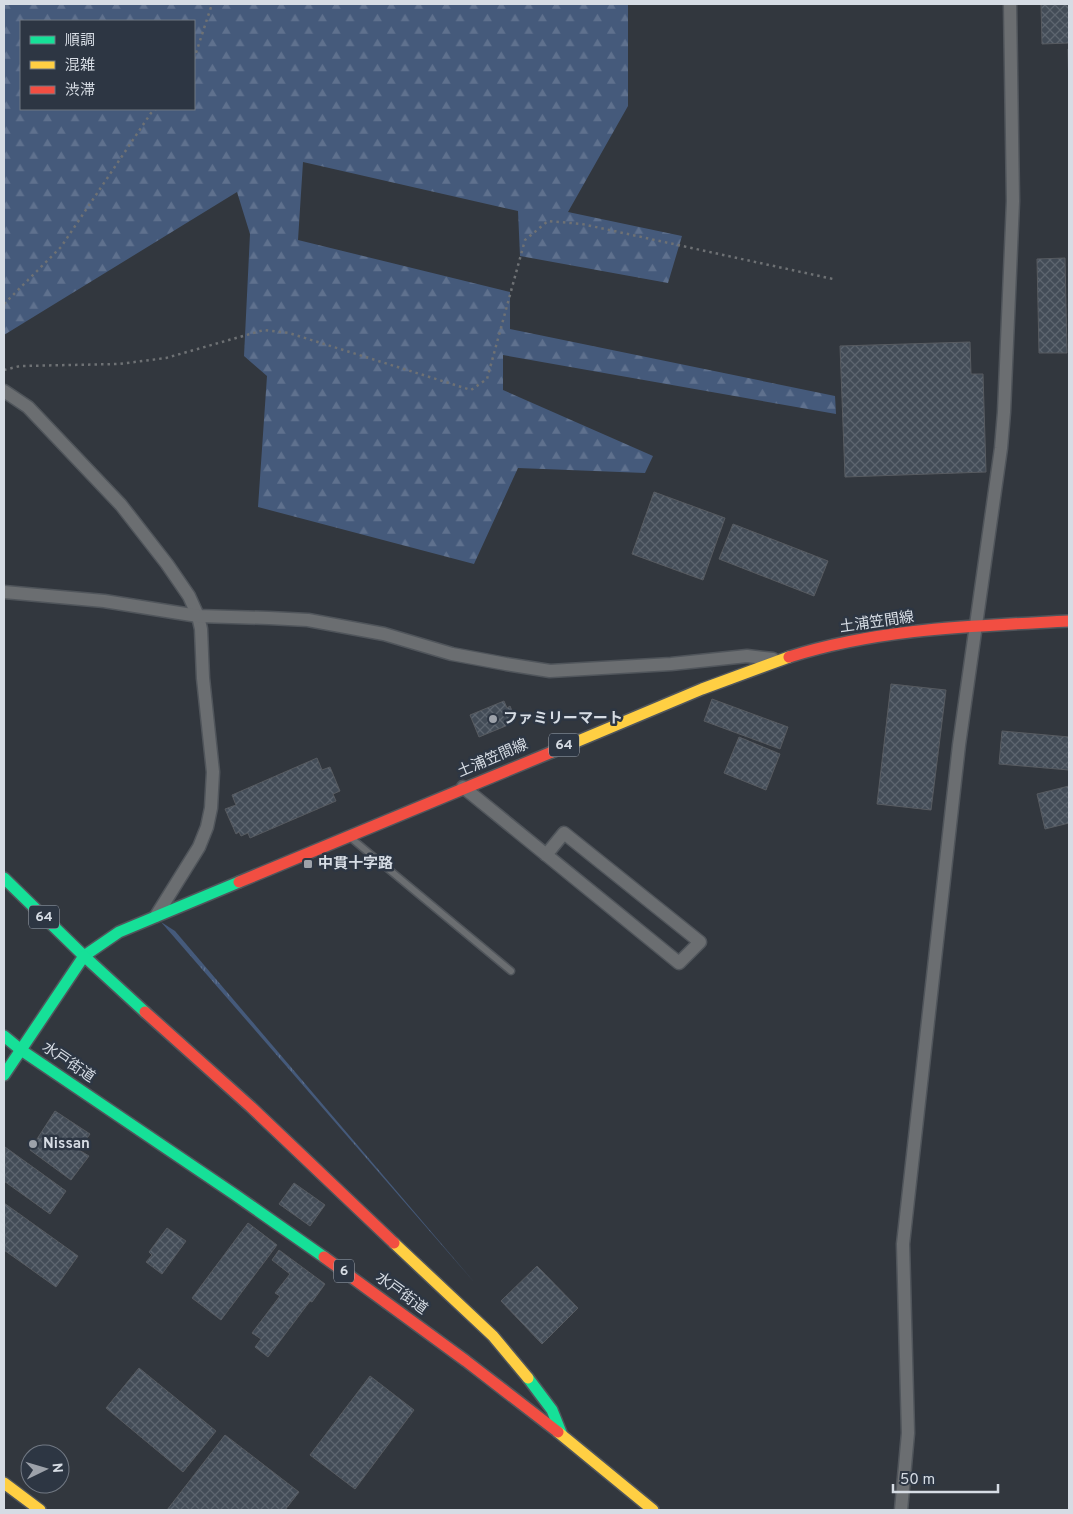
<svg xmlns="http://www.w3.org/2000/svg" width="1073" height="1514" viewBox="0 0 1073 1514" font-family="Overpass,'Noto Sans JP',sans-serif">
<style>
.grass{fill:url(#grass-tufts)}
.forest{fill:url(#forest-firs);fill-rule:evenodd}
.building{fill:url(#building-cross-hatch);stroke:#575b61}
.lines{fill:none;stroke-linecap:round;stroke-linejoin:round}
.lane-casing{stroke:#50555b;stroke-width:9}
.street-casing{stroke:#50555b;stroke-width:15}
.fast-casing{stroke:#50555b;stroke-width:14}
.slow-casing{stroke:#50555b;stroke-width:14}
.jam-casing{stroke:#50555b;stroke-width:14}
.path{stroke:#6e7174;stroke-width:2.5;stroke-dasharray:2.5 4;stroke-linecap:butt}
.lane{stroke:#6b6e71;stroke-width:6}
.street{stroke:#6b6e71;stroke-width:12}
.fast{stroke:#16e098;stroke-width:11}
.slow{stroke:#ffcf43;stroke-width:11}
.jam{stroke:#f24e42;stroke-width:11}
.poi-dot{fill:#9da2aa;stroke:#2d3643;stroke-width:2}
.labels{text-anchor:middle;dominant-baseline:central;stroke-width:5;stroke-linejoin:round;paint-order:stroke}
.shield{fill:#2d3643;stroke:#a3aab4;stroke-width:1}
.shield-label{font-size:14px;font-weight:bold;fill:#d6dce4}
.street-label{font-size:15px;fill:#d6dce4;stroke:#2d3643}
.poi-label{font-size:15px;font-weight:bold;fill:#d6dce4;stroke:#2d3643;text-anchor:start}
</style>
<defs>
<pattern id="grass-tufts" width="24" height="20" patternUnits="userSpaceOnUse" patternTransform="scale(1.25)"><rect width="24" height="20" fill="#455a7b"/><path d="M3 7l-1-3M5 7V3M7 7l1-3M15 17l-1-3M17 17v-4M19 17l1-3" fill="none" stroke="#5f718e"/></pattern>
<pattern id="forest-firs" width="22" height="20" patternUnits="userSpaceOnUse" patternTransform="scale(1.25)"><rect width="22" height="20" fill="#455a7b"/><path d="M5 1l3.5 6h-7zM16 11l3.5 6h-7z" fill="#5f718e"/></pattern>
<pattern id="building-cross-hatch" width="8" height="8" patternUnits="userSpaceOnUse" patternTransform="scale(1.25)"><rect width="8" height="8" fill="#434c57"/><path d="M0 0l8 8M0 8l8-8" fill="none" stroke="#5d656f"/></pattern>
</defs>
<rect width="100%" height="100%" fill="#32373e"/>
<polygon class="grass" points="161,922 175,931 474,1282"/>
<path class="forest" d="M4,4H628V106L568,212L682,236L668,283L520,256L518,211L303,162L298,240L510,292V329L835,396L836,414L503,355V390L653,456L645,473L518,468L474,564L258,507L267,376L244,356L250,234L237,192L4,335ZM21,21H194V109H21Z"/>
<g class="building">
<polygon points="1041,4 1069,4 1069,43 1042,44"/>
<polygon points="1068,49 1069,49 1069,95"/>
<polygon points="1065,258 1067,353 1039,353 1037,259"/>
<polygon points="970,342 971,374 983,374 986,472 845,477 840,346"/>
<polygon points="654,492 725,518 703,580 632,554"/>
<polygon points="733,524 828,561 814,596 719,559"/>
<polygon points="891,684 946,690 931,810 877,804"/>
<polygon points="712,699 788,727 780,749 704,721"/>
<polygon points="504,701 507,708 510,706 515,718 512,719 513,723 479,737 470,715"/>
<polygon points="1002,731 1069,737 1069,770 999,764"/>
<polygon points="739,737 780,754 766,790 724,773"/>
<polygon points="317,758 322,770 330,767 340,791 333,794 336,801 250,838 248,833 241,836 239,832 236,834 225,809 236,805 232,795"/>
<polygon points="1069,786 1069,823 1045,829 1037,794"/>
<polygon points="55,1111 90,1134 79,1150 89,1156 71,1180 30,1150"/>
<polygon points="5,1147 66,1191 50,1214 4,1181"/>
<polygon points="294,1183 325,1205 310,1226 279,1204"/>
<polygon points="4,1203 78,1256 56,1287 4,1250"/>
<polygon points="248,1223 277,1245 221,1320 192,1298"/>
<polygon points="167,1228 186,1241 162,1274 146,1262 152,1255 149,1252"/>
<polygon points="279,1250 325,1284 312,1302 310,1301 268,1357 255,1347 261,1339 252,1333 280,1296 275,1293 290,1274 272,1260"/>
<polygon points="537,1266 578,1308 542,1344 501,1301"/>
<polygon points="139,1368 216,1431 183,1472 106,1408"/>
<polygon points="370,1376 414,1410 355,1489 310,1455"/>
<polygon points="225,1435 299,1492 285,1510 167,1510"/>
</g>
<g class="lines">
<defs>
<polyline id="lane" points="351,838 511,971"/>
<g id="street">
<polyline points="4,391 28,407 121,505 167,564 189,596 198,616 201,629 203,678 213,772 211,808 207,827 199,847 156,916"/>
<polyline points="4,592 104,601 198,616 269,618 308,620 384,634 452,654 506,664 550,671 671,664 747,656 773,659"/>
<polyline points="463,787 679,963 700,942 564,833 546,855"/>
<polyline points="901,1510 908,1433 903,1244 959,745 1001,448 1004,412 1013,201 1010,4"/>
</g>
<g id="fast">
<polyline points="4,878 84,956 119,932 239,882"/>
<polyline points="4,1036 21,1050 234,1194 324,1257"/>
<polyline points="4,1075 84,956 145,1012"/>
<polyline points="528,1378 552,1410 562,1435"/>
</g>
<g id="slow">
<polyline points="552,752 702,689 789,657"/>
<polyline points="394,1243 493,1336 528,1378"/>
<polyline points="558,1432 653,1510"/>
<polyline points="4,1483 40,1510"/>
</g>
<g id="jam">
<path d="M789,657C880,628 975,626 1069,621"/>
<polyline points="239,882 552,752"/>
<polyline points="145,1012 251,1107 394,1243"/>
<polyline points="324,1257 466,1361 558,1432"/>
</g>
</defs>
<use href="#lane" class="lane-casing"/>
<use href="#street" class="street-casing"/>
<use href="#fast" class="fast-casing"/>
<use href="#slow" class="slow-casing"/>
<use href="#jam" class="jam-casing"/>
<g class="path">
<polyline points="194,59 212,4"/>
<polyline points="4,304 61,247 151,113 156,109"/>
<polyline points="4,370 20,366 119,364 166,358 264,330 289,333 471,390 487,379 525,240 548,221 582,224 833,279"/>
</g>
<use href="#lane" class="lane"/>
<use href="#street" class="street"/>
<use href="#fast" class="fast"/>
<use href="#slow" class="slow"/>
<use href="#jam" class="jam"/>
</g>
<g class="poi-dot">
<circle cx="493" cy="719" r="5"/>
<rect x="303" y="859" width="10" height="10" rx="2.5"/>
<circle cx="33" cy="1144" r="5"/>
</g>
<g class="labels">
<g class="shield">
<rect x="549" y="733.5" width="30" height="23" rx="4"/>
<rect x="29" y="905.5" width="30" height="23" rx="4"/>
<rect x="334" y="1259.5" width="20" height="23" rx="4"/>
</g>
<g class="shield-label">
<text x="564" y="745">64</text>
<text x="44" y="917">64</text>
<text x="344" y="1271">6</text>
</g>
<g class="street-label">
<text transform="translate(877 623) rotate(-8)">土浦笠間線</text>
<text transform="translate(493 759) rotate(-23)">土浦笠間線</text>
<text transform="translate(68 1063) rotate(34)">水戸街道</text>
<text transform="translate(401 1294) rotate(36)">水戸街道</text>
</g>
<g class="poi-label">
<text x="503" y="719">ファミリーマート</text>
<text x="318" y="864">中貫十字路</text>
<text x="43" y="1144">Nissan</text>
</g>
</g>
<rect width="1073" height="1514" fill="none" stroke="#d6dce4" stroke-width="10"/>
<rect x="20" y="20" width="175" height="90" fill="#2d3643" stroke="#717883"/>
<rect x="30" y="36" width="25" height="8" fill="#16e098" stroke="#717883"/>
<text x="65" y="45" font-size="15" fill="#d6dce4">順調</text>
<rect x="30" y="61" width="25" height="8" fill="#ffcf43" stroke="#717883"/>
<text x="65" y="70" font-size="15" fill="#d6dce4">混雑</text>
<rect x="30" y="86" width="25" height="8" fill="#f24e42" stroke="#717883"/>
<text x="65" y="95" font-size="15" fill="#d6dce4">渋滞</text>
<g transform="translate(45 1469) rotate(85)"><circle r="24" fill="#2d3643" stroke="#717883"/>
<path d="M0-4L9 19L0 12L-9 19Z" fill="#9da2aa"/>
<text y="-8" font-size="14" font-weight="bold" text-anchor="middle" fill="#d6dce4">N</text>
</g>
<path d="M893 1484v8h105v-8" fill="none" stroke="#d6dce4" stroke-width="2.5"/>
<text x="900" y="1484" font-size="15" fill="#d6dce4" stroke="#2d3643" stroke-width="4" paint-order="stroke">50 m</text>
</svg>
